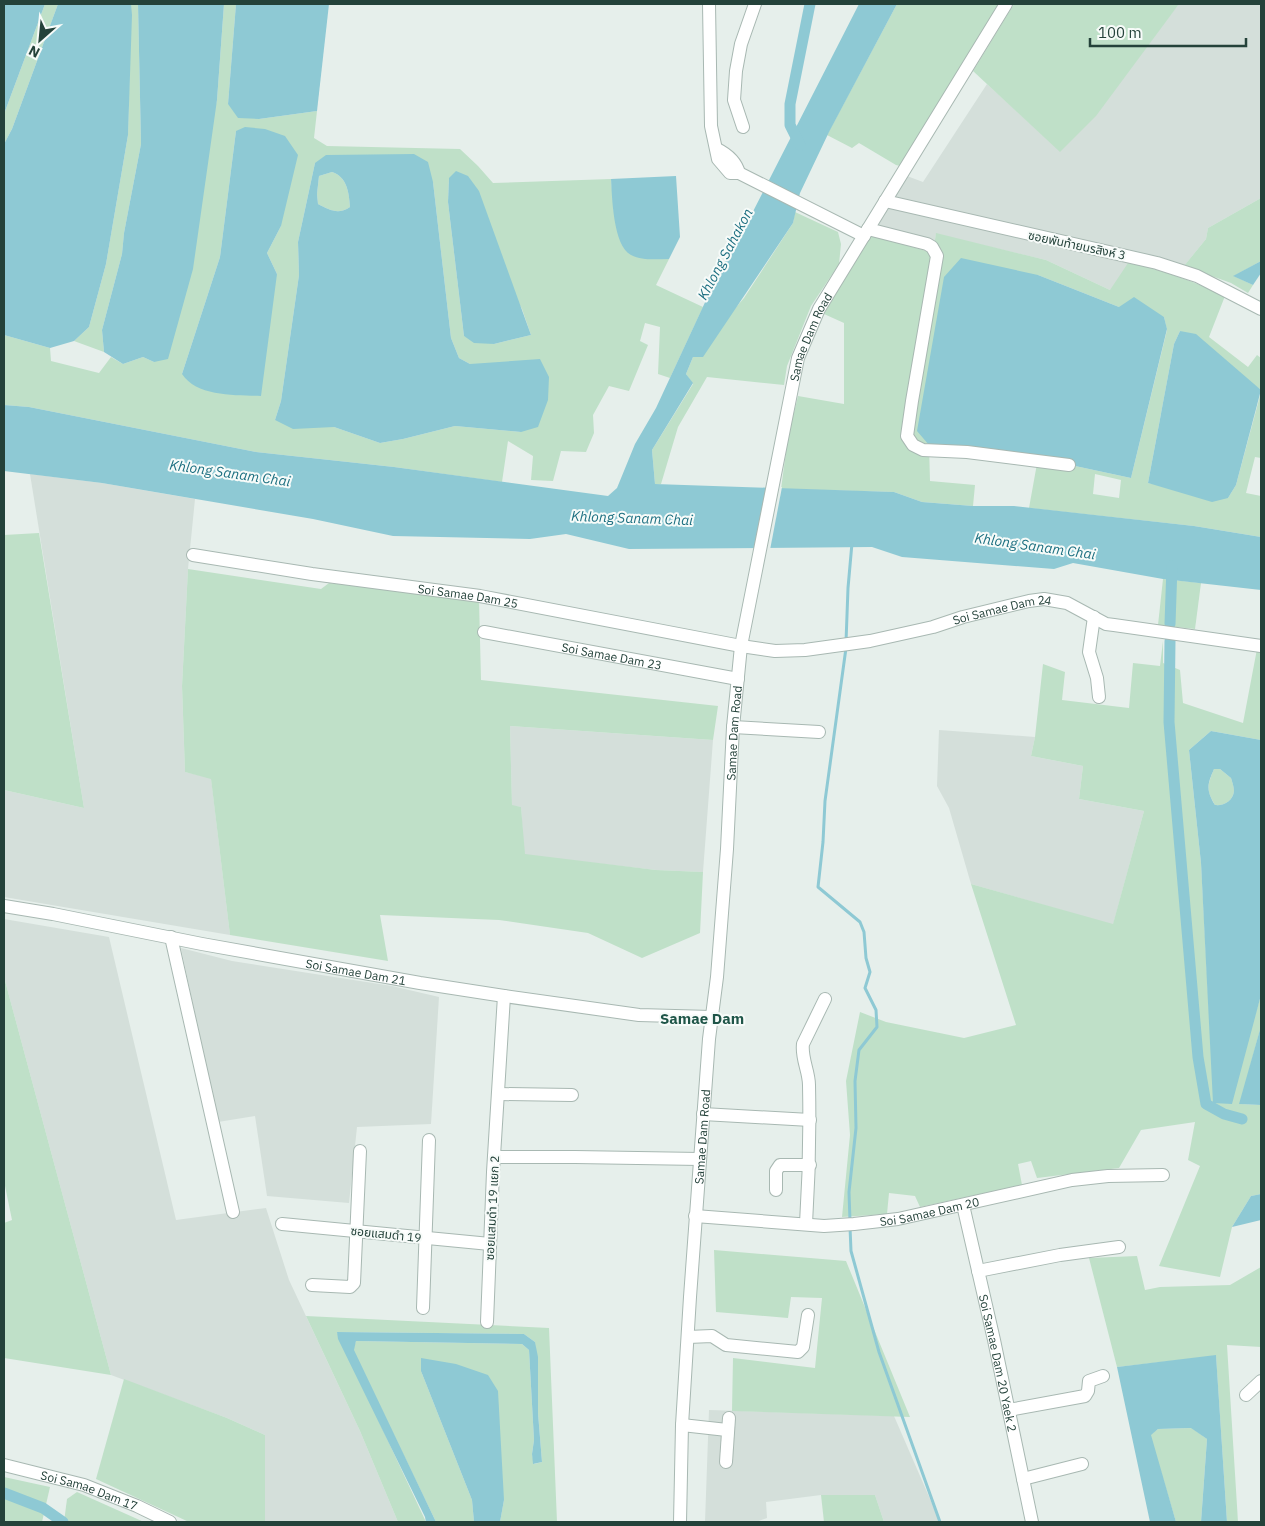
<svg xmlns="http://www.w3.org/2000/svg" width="1265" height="1526" viewBox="0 0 1265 1526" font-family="'IBM Plex Sans','Noto Sans Thai',sans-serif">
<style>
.built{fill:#d4dfda}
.green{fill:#bfe0c8;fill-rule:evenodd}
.water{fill:#8ec9d4;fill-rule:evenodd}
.pier{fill:#e6efeb}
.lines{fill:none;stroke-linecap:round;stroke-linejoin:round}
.stream{stroke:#8ec9d4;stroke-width:3}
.canal{stroke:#8ec9d4;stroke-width:11}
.minor-casing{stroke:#a8b8b2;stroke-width:14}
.minor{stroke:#fff;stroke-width:12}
.labels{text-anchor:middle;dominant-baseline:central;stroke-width:4;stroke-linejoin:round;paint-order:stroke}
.street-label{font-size:12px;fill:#24423a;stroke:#f7fbf9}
.water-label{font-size:14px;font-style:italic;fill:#1c6f80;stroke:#f7fbf9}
.quarter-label{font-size:15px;font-weight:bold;fill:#1f5548;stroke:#f7fbf9}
</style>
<rect width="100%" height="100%" fill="#e6efeb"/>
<g class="built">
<polygon points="1179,4 1261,4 1261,198 1208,228 1206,239 1176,276 1160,270 1110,290 1046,260 936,234 933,253 871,235 907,176 923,182 987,84 1060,151"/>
<polygon points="30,474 102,483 195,499 188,569 182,686 185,772 211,778 230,935 4,897 4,790 84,808"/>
<polygon points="510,726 713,740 703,872 656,870 524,855 521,807 512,806"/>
<polygon points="939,730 1035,737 1031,756 1083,766 1079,799 1144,811 1113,925 971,884 949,808 937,786"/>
<polygon points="4,919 109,937 176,1220 266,1208 289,1280 360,1431 398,1522 265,1522 265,1435 227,1418 111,1375 4,977"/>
<polygon points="181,948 232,961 392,986 439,997 431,1124 357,1127 349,1203 267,1196 255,1116 218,1122"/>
<polygon points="709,1410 894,1416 940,1522 884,1522 875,1495 821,1495 766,1502 767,1518 756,1522 705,1522"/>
</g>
<g class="green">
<polygon points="45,4 58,4 12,129 4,144 4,114"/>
<polygon points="131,4 138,4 141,144 124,233 122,254 102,330 104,352 74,341 89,327 106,264 128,135"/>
<path d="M224,4H236L228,104L259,119L317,111L314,138L327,146L460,149L478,166L493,183L611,179L614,212L647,259H669L656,285L703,307L670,378L658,374L660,327L645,323L640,341L648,345L629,391L609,386L593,415L594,433L586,452L561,451L553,481L531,480L533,456L508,441L502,482L394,467L256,452L29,407L4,405V335L50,348L51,361L99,373L111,357L123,364L143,357L154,362L217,100ZM236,131L281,226L267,253L277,274L182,374L220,257ZM315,163L433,182L451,338L459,358L470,364H494L521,432L455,426L403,439L380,443L334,427L275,420L281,401L299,275L298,242ZM449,178L522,309L531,335L494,344L464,336L448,202Z"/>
<polygon points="897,4 999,4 900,166 896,165 859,143 852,148 827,135"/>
<polygon points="1014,4 1179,4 1096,116 1060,152 973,71"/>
<path d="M332,172C347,177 349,192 350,207C338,215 330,210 318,204L317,194L319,176Z"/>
<polygon points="1261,198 1261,261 1234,276 1253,285 1248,293 1231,283 1184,266 1206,239 1208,228"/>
<polygon points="795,212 838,232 841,244 839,264 811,306 787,366 784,385 707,377 678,427 661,484 655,484 652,450 693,384 686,374 693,357 744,298 793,223"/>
<path d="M936,233L1046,260L1110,290L1128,263C1162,270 1193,281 1225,296L1209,337L1248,367L1257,355L1261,358V390L1180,331L1174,344L1148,483L1228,498L1236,485L1261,392V458L1255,457L1246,493L1261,496V537L1194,526L1029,508L1038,458L1131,478L1167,330L1164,317L1119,307L1038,275L929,445L930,481L975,485L973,506L922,502L894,492L781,489L788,437L798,396L844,404V323L824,314L871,235L933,253ZM1095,474L1121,480L1119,498L1093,494Z"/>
<polygon points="39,533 84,808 4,790 4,535"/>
<polygon points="188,569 321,589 329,583 479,600 481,680 718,706 713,740 510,726 512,805 521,807 525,854 656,870 703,872 700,933 642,958 588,933 499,920 380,915 388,961 230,935 211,779 185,772 182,686"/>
<polygon points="1163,579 1201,583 1195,629 1158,625"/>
<polygon points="1163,641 1163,663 1180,670 1183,703 1243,723 1257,649 1261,649 1261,740 1211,731 1189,750 1201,863 1214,1103 1255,1015 1261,995 1261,1026 1240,1104 1261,1105 1261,1194 1251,1196 1232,1227 1220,1277 1159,1266 1200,1166 1188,1160 1195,1122 1141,1130 1119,1168 1037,1178 1031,1161 1018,1164 1022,1185 920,1207 915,1196 889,1193 887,1214 842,1217 850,1135 846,1081 860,1012 886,1022 964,1038 1016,1025 971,884 1113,924 1144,811 1079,799 1083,766 1031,756 1035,737 1043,664 1065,672 1062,700 1129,708 1133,663 1160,666"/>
<path d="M1214,769H1220L1231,778C1232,781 1234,787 1234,791C1233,801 1224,806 1215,805C1206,790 1207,786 1214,769Z"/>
<polygon points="4,977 111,1375 4,1358 4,1223 12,1220 4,1181"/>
<polygon points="714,1250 846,1261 910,1417 732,1411 733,1358 815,1368 822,1298 791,1297 788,1318 716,1312"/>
<polygon points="1137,1256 1145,1290 1160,1287 1230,1285 1261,1267 1261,1347 1227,1345 1238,1522 1227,1522 1216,1356 1117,1367 1089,1258"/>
<polygon points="306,1316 549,1328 557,1522 500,1522 504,1500 421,1371 472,1500 474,1522 436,1522 353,1350 356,1341 522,1344 529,1350 534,1440 532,1454 534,1464 542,1462 538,1413 535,1342 524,1334 337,1332 426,1522 398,1522 360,1431"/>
<polygon points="124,1379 227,1418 265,1435 265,1522 189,1522 96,1479"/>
<polygon points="1192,1428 1207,1439 1201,1522 1176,1522 1150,1435 1158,1429"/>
<polygon points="4,1477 50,1487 42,1522 4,1522"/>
<polygon points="77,1492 144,1522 64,1522 67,1499"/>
<polygon points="821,1495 875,1495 884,1522 824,1522"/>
</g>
<g class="water">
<polygon points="4,4 45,4 4,114"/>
<polygon points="58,4 131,4 132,15 128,135 106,264 89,327 74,341 50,348 4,335 4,144 12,129"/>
<polygon points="138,4 224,4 217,100 193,269 168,359 154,362 143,357 123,364 104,352 102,330 122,254 124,233 141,144"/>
<polygon points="236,4 329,4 317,111 259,119 238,118 228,104"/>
<polygon points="859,4 897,4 829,132 800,193 793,223 703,357 693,357 686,374 693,383 652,450 655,484 894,492 922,502 973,506 1014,506 1194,526 1261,537 1261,590 1163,579 1073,563 1054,569 902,557 872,547 629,549 566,534 530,539 393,536 313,519 102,483 4,471 4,405 29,407 256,452 394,467 608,496 617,488 635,444 656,408 720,270 743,231"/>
<path d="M245,127L265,129L285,136L298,155L281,226L267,253L277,274L261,396C236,395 197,397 182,374L220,257L236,131Z"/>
<path d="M414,154L428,162L433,182L451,338L459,358L470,364L540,359L549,377L548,400L538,427L521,432L455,426L403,439L380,443L334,427L293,429L275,420L281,401L299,275L298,242L315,163L326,155ZM332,172C347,177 349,192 350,207C338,215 330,210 318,204L317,194L319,176Z"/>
<polygon points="456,171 468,176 479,191 531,335 494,344 474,343 464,336 448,202 449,178"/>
<path d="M676,176L680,237L669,259C657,259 643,261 631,255C613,246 612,196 611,179Z"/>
<polygon points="961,258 1038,275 1119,307 1134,297 1164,317 1167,329 1131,478 1038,458 929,445 917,431 944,277"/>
<polygon points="1261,261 1261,273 1253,285 1233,276"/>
<polygon points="1180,331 1196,334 1261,390 1236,485 1228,498 1212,502 1148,483 1174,344"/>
<path d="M1211,731L1261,740V995L1232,1104L1213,1103L1201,863L1189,750ZM1214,769H1220L1231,778C1232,781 1234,787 1234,791C1233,801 1224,806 1215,805C1206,790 1207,785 1214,769Z"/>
<polygon points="1261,1026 1261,1105 1239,1104"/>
<polygon points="1261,1194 1261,1220 1232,1227 1251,1196"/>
<polygon points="337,1332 524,1334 535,1342 538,1357 538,1413 542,1462 533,1464 532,1454 534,1440 529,1350 522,1344 356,1341 354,1350 436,1522 426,1522 425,1517 338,1339"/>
<polygon points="1216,1355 1227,1522 1201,1522 1207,1439 1191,1428 1158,1429 1151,1435 1176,1522 1150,1522 1117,1367"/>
<polygon points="421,1358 456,1364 488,1375 498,1391 504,1500 500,1522 474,1522 472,1500 421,1371"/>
</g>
<polygon class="pier" points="767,486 782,487 770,550 755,550"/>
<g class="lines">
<g class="stream">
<polyline points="846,642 848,588 852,543"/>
<polyline points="846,648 825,801 823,842 818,887 860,922 864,932 866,958 870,972 865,988 876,1010 877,1027 859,1050 855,1081 856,1128 849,1192 850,1221"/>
<polyline points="850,1227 851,1251 879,1352 940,1522"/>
</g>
<g class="canal">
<polyline points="800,145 790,125 790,104 810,4"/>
<polyline points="1170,624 1172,566"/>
<polyline points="1170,641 1169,722 1198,1057 1206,1104 1224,1114 1242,1119"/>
<polyline points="4,1493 43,1508 63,1522"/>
</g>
<defs>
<g id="minor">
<polyline points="709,4 711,126 718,159 730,173 739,173 864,236"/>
<polyline points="743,127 734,100 736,71 741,44 755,4"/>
<path d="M717,149C727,154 736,162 739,173"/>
<polyline points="885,201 1157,263 1197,276 1261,309"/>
<polyline points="868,229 927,244 932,247 937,256 912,401 907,436 913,445 923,450 967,452 1069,465"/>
<path id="s1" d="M193,555L312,574L480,596L741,646L775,651L805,650L870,641L933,627L963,617L1029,601L1044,599L1067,603L1106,624L1114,625L1261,646"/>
<polyline points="1094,617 1089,652 1097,678 1099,697"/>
<path id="s2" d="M484,632L738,679"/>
<polyline points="733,727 819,732"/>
<path id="s3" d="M4,906L53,914L202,944L420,983L504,996L639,1015L711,1017"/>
<polyline points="171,937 233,1212"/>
<polyline points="499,1094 572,1095"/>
<polyline points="703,1114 810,1120"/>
<polyline points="494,1157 575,1157 700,1159"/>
<polyline points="776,1190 776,1171 780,1165 810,1165"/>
<path id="s4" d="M963,1205L994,1340L1032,1522"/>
<path id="s5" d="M695,1216L824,1226L854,1224L898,1219L1072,1180L1108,1176L1163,1175"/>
<polyline points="282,1224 490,1244"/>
<path d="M806,1224C809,1178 810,1132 809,1085C809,1071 801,1058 803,1044L825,999"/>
<polyline points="978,1271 1060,1255 1119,1247"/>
<polyline points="312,1285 350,1287 354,1283 360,1151"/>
<polyline points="423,1308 429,1140"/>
<polyline points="487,1322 493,1172 504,996"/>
<polyline points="688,1337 712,1336 726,1345 798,1352 803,1347 808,1315"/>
<polyline points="1246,1395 1261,1381"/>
<polyline points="1009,1410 1085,1396 1088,1391 1089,1381 1103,1376"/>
<polyline points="682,1425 727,1430"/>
<polyline points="726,1462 729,1418"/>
<path id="s6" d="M4,1465L84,1485L137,1506L170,1522"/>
<polyline points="1023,1479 1082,1464"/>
<path id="s7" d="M680,1522L682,1425L690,1297L709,1039L717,977L727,849L733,727L741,646L798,358L819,309L1006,4"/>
</g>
</defs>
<use href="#minor" class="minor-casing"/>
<use href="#minor" class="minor"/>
</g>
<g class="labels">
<g class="street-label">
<text transform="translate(1077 245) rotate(12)">ซอยพันท้ายนรสิงห์ 3</text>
<text stroke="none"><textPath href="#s7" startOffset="1196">Samae Dam Road</textPath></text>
<text stroke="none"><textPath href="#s1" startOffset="278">Soi Samae Dam 25</textPath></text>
<text stroke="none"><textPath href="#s1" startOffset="822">Soi Samae Dam 24</textPath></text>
<text stroke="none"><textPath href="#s2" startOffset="130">Soi Samae Dam 23</textPath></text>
<text stroke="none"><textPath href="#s7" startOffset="791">Samae Dam Road</textPath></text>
<text stroke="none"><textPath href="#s3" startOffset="358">Soi Samae Dam 21</textPath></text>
<text stroke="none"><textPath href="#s7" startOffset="386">Samae Dam Road</textPath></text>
<text transform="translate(492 1208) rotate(-87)">ซอยแสมดำ 19 แยก 2</text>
<text stroke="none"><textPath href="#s5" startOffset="236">Soi Samae Dam 20</textPath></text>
<text transform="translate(386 1234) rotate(6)">ซอยแสมดำ 19</text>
<text stroke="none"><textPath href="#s4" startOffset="162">Soi Samae Dam 20 Yaek 2</textPath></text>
<text stroke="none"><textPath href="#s6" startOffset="89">Soi Samae Dam 17</textPath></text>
</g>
<g class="water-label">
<text transform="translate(725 254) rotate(-62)">Khlong Sahakon</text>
<text transform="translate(230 473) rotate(8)">Khlong Sanam Chai</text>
<text transform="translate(632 518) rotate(2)">Khlong Sanam Chai</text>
<text transform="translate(1035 546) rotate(8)">Khlong Sanam Chai</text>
</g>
<g class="quarter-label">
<text x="702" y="1018">Samae Dam</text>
</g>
</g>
<rect width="1265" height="1526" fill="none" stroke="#24423a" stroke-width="10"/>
<g transform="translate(40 40) rotate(207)" stroke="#f7fbf9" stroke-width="4" paint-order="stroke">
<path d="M0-4L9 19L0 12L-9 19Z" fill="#24423a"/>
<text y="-8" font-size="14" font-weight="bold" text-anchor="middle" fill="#24423a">N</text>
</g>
<path d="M1090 38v8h156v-8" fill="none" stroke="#24423a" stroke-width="2.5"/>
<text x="1098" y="38" font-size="15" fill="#24423a" stroke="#f7fbf9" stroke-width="4" paint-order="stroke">100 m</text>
</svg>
